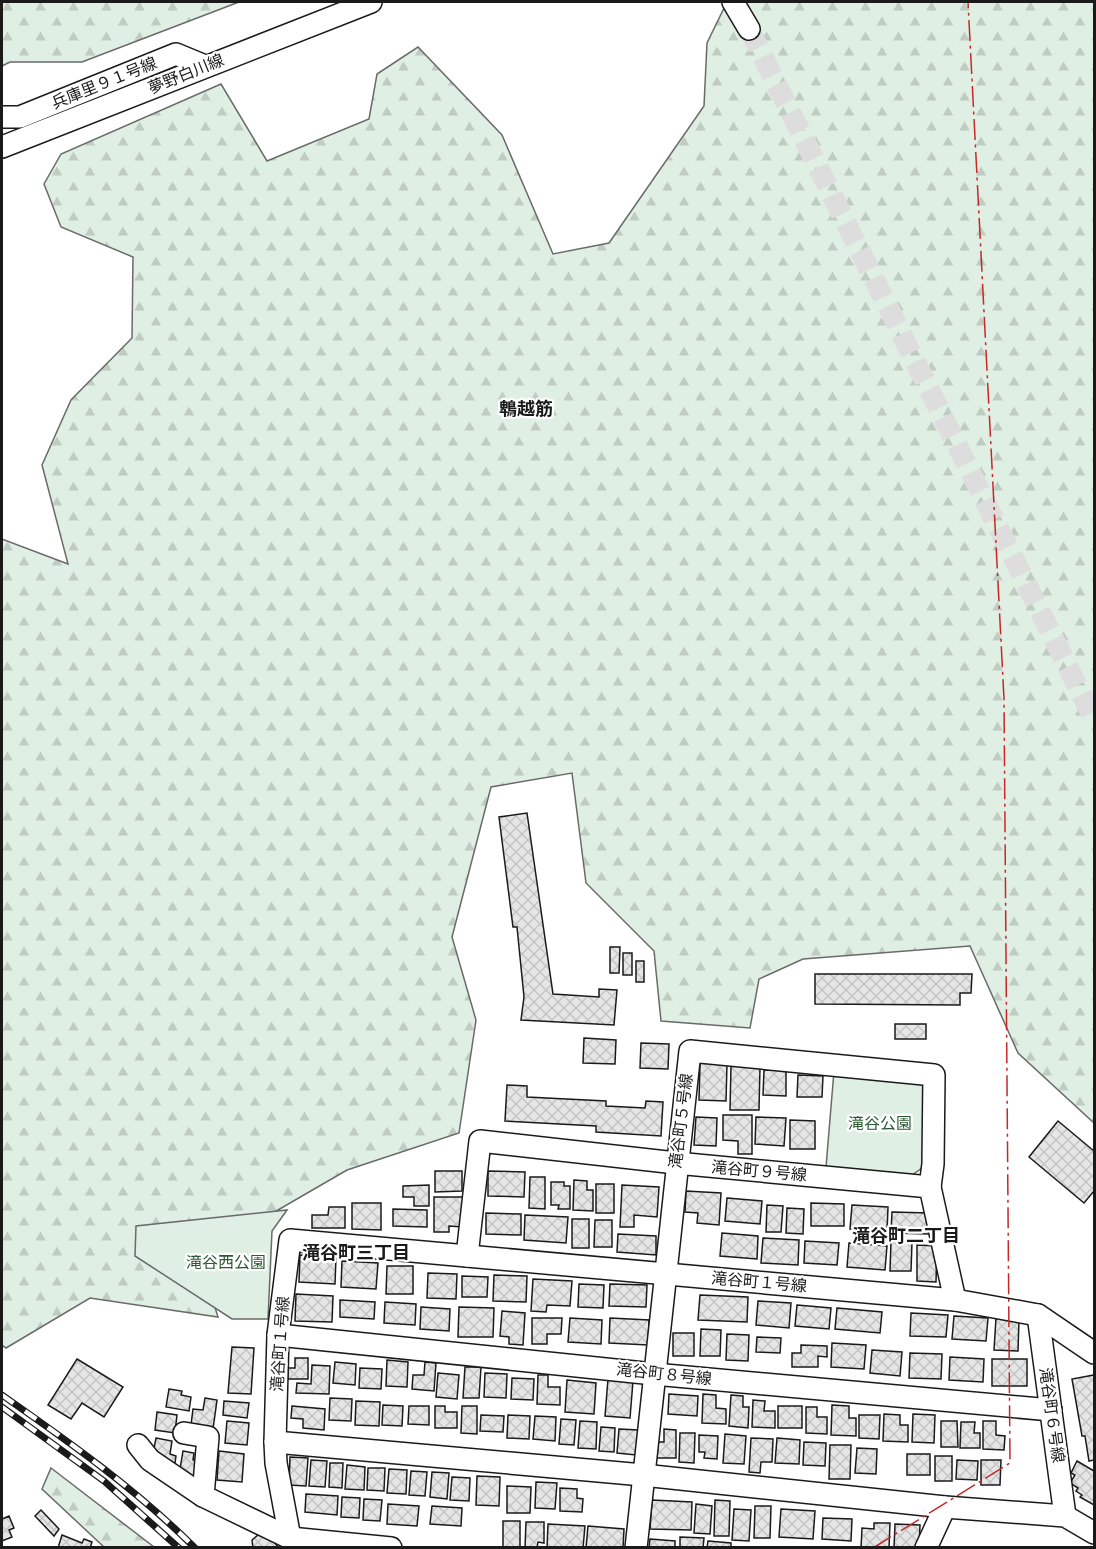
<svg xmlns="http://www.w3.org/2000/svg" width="1096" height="1549" viewBox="0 0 1096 1549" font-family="Montserrat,'Noto Sans JP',sans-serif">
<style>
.forest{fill:url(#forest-firs);stroke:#6a6a6a;stroke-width:1.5}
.park{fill:#e0efe3;stroke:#6a6a6a;stroke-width:1.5}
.building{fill:url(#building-cross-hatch);stroke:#1a1a1a;stroke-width:1.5}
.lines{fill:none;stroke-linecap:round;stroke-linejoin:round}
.minor-tunnel{stroke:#ddd;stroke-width:21;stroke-dasharray:21 10;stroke-linecap:butt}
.minor-casing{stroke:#1a1a1a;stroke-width:24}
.minor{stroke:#fff;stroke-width:21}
.rail-casing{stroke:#1a1a1a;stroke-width:7}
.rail{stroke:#fff;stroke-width:4.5;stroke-dasharray:14;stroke-linecap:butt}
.power{stroke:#c62828;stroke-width:1.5;stroke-dasharray:21 4.5 3 4.5;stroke-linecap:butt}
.labels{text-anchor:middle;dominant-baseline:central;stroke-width:4.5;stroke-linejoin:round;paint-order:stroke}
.street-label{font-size:16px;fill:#1a1a1a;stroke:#fff}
.park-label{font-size:16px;fill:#2b5a34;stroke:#fff}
.neighbourhood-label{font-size:18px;font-weight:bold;fill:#1a1a1a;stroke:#fff}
</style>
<defs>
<pattern id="forest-firs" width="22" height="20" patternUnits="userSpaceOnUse" patternTransform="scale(1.5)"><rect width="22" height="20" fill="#e0efe3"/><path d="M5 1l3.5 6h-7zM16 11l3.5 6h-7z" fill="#c0ccc2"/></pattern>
<pattern id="building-cross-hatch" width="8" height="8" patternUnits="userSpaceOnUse" patternTransform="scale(1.5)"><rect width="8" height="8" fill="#e6e6e6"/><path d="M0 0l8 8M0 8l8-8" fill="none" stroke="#c5c5c5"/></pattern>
</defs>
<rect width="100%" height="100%" fill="#fff"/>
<g class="forest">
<polygon points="2,2 239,2 82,62 10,62 2,66"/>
<polygon points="727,2 1094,2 1094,1123 1018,1053 970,946 803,959 759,979 750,1028 661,1021 654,951 586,883 572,773 491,787 452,937 476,1020 459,1133 347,1170 259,1221 193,1237 218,1317 90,1298 6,1348 2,1345 2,539 68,564 42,465 71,400 132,338 133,257 61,227 44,184 61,154 221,84 267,161 369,119 377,74 418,47 502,135 553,254 609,243 704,106 707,43"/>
<polygon points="51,1468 154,1547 104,1547 42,1489"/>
</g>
<g class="park">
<polygon points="834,1071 918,1078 929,1088 929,1163 912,1175 826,1167"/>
<polygon points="287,1210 272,1231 268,1319 232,1319 135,1256 136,1226"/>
</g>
<g class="building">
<polygon points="527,813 553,994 599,997 599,989 617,990 614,1025 521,1020 524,997 517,927 513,927 499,817"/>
<polygon points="610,947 620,947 619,973 610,973"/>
<rect x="623" y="953" width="9" height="22"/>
<rect x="636" y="961" width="8" height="21"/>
<polygon points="815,974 972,974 971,993 960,993 960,1005 815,1004"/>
<rect x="895" y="1024" width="31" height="15"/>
<polygon points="584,1038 616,1040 615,1064 583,1063"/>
<polygon points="641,1043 669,1044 668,1069 640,1068"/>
<polygon points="700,1063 727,1064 726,1101 699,1100"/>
<polygon points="731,1066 760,1067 759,1110 730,1110"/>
<polygon points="764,1070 786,1070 786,1096 763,1095"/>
<polygon points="798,1075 823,1076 822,1097 797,1097"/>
<polygon points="507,1085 527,1086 527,1097 606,1101 606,1106 645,1108 646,1101 663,1102 661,1136 596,1132 596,1126 505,1121"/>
<polygon points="723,1115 752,1115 752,1154 738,1154 738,1141 723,1140"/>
<polygon points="696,1117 717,1118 716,1146 694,1145"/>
<polygon points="756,1117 786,1118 784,1146 755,1144"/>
<polygon points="790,1120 815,1121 815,1149 790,1149"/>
<polygon points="1058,1121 1094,1151 1094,1191 1084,1203 1029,1157"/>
<polygon points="435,1171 462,1171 462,1191 435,1192"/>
<polygon points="488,1171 525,1172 524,1197 488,1196"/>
<polygon points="530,1177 545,1177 545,1209 529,1208"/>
<polygon points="574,1180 587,1181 587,1190 593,1190 593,1211 573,1210"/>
<polygon points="551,1182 564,1182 564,1186 570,1186 570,1209 558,1209 559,1205 551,1205"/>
<rect x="596" y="1184" width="18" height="29"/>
<polygon points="429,1185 429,1206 414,1206 414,1197 403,1197 403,1186"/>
<polygon points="622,1185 659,1187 657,1217 634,1215 634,1227 620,1227"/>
<polygon points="686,1191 721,1193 719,1225 697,1223 698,1213 685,1212"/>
<polygon points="434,1197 463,1197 462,1227 449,1226 449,1232 434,1232"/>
<polygon points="727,1198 762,1201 760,1224 725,1221"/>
<polygon points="352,1203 381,1203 381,1230 352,1229"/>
<polygon points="811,1203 844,1204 844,1226 811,1226"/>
<polygon points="767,1205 783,1206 781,1232 766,1232"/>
<polygon points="852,1205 888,1207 887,1232 850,1229"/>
<polygon points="329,1207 345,1207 345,1228 312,1228 312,1215 328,1215"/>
<polygon points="787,1208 804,1209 803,1234 786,1233"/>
<polygon points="393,1209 427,1210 427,1227 393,1226"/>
<polygon points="892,1212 929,1213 929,1234 891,1233"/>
<polygon points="486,1213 521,1214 521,1235 486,1234"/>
<polygon points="525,1215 568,1217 566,1243 524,1240"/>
<rect x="572" y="1219" width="17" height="29"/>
<polygon points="595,1220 612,1220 612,1247 594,1247"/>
<polygon points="722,1233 758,1236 757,1259 720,1256"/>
<polygon points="618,1234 656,1236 656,1255 617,1252"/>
<polygon points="763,1238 799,1240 798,1265 761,1263"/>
<polygon points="805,1241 839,1243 837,1265 804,1263"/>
<polygon points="891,1241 912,1242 911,1271 890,1271"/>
<polygon points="849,1243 887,1246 885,1270 847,1267"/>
<polygon points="917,1245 937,1246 936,1282 917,1281"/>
<polygon points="300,1255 336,1257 335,1284 299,1282"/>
<polygon points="342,1261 378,1263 376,1289 341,1287"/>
<polygon points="387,1266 413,1266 413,1294 386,1294"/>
<polygon points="428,1273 457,1274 456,1299 427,1298"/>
<polygon points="494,1275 527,1276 526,1302 493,1301"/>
<polygon points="462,1276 488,1277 487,1297 462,1297"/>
<polygon points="533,1279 572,1281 570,1306 547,1305 546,1312 531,1311"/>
<polygon points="579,1284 604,1285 603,1308 578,1307"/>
<polygon points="610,1284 647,1285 646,1307 609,1306"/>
<polygon points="296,1294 333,1296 332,1322 295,1321"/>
<polygon points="700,1295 748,1297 747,1322 698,1320"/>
<polygon points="340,1300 375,1302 374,1319 340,1317"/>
<polygon points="758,1301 791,1303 789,1328 756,1325"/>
<polygon points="385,1302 416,1304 415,1325 384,1323"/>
<polygon points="797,1305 831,1308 829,1329 795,1326"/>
<polygon points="421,1307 450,1309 449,1331 420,1329"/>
<polygon points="459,1307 494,1308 493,1337 458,1337"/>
<polygon points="837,1308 882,1312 880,1333 835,1329"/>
<polygon points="502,1311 525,1313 523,1345 509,1344 509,1337 500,1336"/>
<polygon points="911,1313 948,1315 946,1337 910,1336"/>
<polygon points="954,1316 988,1318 986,1341 952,1339"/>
<polygon points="532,1318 562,1318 561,1334 547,1334 547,1344 532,1344"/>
<polygon points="570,1318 602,1320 601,1344 568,1342"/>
<polygon points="610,1318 649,1320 648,1345 609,1343"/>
<polygon points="996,1318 1019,1319 1018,1351 994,1350"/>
<polygon points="701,1329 721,1330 720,1356 700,1356"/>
<rect x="673" y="1333" width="21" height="23"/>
<polygon points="727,1334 749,1335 748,1361 726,1360"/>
<polygon points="757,1337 781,1338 780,1353 756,1352"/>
<polygon points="832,1343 866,1345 864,1369 831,1367"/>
<polygon points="801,1345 827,1346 827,1357 818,1356 818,1367 792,1367 792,1353 801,1353"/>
<polygon points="232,1347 254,1348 251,1394 228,1393"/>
<polygon points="872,1350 902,1352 900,1376 870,1373"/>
<polygon points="910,1353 942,1354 941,1379 909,1378"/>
<polygon points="950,1357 984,1359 983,1382 949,1380"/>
<polygon points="295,1358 308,1358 308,1379 288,1379 288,1368 295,1368"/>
<polygon points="77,1359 123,1387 104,1417 82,1403 71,1419 48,1405"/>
<rect x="992" y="1359" width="35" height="27"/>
<polygon points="387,1360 408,1362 407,1387 386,1386"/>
<polygon points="335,1362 356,1364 355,1385 333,1383"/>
<polygon points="425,1362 436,1363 434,1391 412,1389 413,1375 424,1375"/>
<polygon points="312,1365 330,1366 329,1394 296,1393 297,1383 311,1384"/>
<polygon points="465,1367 481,1367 479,1398 463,1398"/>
<polygon points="360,1368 382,1369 381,1389 359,1388"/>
<polygon points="438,1373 459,1375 457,1399 436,1397"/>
<polygon points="485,1373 507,1374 506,1398 484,1397"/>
<polygon points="538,1375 548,1375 548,1387 560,1387 560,1405 537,1404"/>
<polygon points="1094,1375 1094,1460 1089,1461 1085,1436 1082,1436 1072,1379"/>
<polygon points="512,1378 534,1379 533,1400 511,1399"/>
<polygon points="608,1379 633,1381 630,1418 605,1416"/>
<polygon points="567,1380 596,1383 594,1414 565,1412"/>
<polygon points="169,1389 182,1391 181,1395 191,1397 189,1411 166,1407"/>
<polygon points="669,1394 698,1396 697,1416 668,1414"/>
<polygon points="703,1394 716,1395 716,1408 726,1409 726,1424 702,1423"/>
<polygon points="731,1395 743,1396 743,1407 749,1407 748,1428 729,1426"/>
<polygon points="205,1398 217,1400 213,1429 191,1425 193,1409 203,1410"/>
<polygon points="330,1398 352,1399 351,1421 329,1420"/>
<polygon points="753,1400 765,1401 764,1411 775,1411 775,1428 752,1427"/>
<polygon points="224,1401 249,1403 247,1418 223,1415"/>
<polygon points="356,1401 380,1402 379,1426 355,1425"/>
<polygon points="383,1405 403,1406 402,1426 382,1425"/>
<polygon points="832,1405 849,1406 849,1418 856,1418 856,1436 831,1435"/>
<polygon points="292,1406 325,1409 324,1430 303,1428 303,1419 291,1418"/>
<polygon points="409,1406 429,1406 429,1425 408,1424"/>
<polygon points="435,1406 445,1406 445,1412 457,1412 457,1428 435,1428"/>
<polygon points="462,1406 477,1406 477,1434 461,1433"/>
<rect x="778" y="1406" width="24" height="22"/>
<polygon points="806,1407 817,1407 817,1417 827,1417 827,1434 806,1433"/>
<polygon points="157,1412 177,1415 175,1433 155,1430"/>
<polygon points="884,1414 900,1415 900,1425 908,1425 908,1442 883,1441"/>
<polygon points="913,1414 935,1415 934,1443 912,1442"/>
<polygon points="481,1415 504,1416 503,1432 480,1431"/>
<polygon points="508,1415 530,1416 529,1439 507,1438"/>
<polygon points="859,1415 880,1415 879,1439 859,1438"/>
<polygon points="535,1416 556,1417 555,1441 533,1439"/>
<polygon points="561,1419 576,1420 574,1445 559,1444"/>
<polygon points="227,1421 249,1423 247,1445 225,1443"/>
<polygon points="580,1421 597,1422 596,1449 578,1448"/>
<polygon points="941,1421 957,1421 958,1447 941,1447"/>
<polygon points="983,1421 996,1421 996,1435 1005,1436 1004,1450 983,1449"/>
<polygon points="961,1422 975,1422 974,1433 980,1433 980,1448 960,1448"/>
<polygon points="601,1427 615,1428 614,1452 599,1451"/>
<polygon points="619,1429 638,1430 636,1455 617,1453"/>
<polygon points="664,1429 676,1430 676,1458 657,1458 658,1442 664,1442"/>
<polygon points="680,1433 695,1433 694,1463 679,1462"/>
<polygon points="725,1434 746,1436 744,1464 723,1463"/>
<polygon points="699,1435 718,1436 717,1459 704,1458 705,1452 699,1452"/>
<polygon points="156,1438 172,1441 170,1454 176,1456 175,1463 152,1459"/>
<polygon points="751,1438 773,1439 772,1462 761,1462 760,1473 749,1472"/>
<polygon points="777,1438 800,1440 799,1464 775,1463"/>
<polygon points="804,1442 826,1443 825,1466 803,1465"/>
<polygon points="830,1445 851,1445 850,1479 829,1479"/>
<polygon points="857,1448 877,1449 876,1474 855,1473"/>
<polygon points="183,1451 194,1453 193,1460 199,1461 196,1478 179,1475"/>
<polygon points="219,1451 244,1454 242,1482 217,1480"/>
<rect x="907" y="1454" width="23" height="21"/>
<rect x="935" y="1456" width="17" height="25"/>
<polygon points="290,1457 308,1458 306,1486 289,1485"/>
<polygon points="311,1460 327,1461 325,1487 309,1486"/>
<polygon points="957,1460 978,1461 977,1480 956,1479"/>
<polygon points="981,1460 1001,1460 1000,1485 981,1485"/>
<polygon points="1077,1461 1094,1471 1094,1505 1080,1497 1082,1495 1076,1491 1078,1488 1070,1483 1075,1475 1071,1473"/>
<polygon points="330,1463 343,1463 342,1488 329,1487"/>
<polygon points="347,1465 365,1467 364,1490 345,1489"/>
<polygon points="368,1468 385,1468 384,1491 367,1490"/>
<polygon points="389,1469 407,1470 406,1494 387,1493"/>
<polygon points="411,1471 427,1472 425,1496 409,1495"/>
<polygon points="432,1472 449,1473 447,1499 430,1497"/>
<polygon points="477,1476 500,1477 499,1506 476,1505"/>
<polygon points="452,1477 470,1478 469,1501 450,1500"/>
<polygon points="536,1482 557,1483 555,1509 535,1508"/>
<polygon points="507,1486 531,1487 530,1513 507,1513"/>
<polygon points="560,1488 577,1489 577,1498 583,1499 582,1512 560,1511"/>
<polygon points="306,1494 338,1496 337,1515 305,1512"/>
<polygon points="342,1497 360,1498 359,1518 341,1517"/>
<polygon points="364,1499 382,1500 380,1521 363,1520"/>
<polygon points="652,1500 692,1502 691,1530 650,1529"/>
<polygon points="715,1500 730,1501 729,1536 714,1536"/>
<polygon points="388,1504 419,1506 417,1526 387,1524"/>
<polygon points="696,1504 712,1506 710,1534 694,1533"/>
<polygon points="432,1506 462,1508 461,1526 430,1524"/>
<polygon points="755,1506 771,1506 770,1538 754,1538"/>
<polygon points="734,1509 751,1510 749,1541 732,1540"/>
<polygon points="781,1509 815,1511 813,1539 779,1537"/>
<polygon points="41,1510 59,1529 54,1536 35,1516"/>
<polygon points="9,1516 14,1528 9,1530 12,1537 2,1541 2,1519"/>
<polygon points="823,1518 852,1519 851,1541 822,1539"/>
<rect x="503" y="1521" width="17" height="27"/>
<polygon points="526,1522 544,1522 544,1543 538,1542 537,1548 525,1548"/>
<polygon points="874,1523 890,1523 889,1548 861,1548 862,1528 874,1529"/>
<polygon points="548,1524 585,1526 583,1548 547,1548"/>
<polygon points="895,1524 920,1525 919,1548 894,1548"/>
<polygon points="588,1526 624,1529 623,1548 586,1548"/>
<polygon points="264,1530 279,1548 253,1548 252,1540"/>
<polygon points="62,1535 82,1543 84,1539 92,1542 90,1548 58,1548"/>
<polygon points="680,1537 704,1538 703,1548 680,1548"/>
<polygon points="650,1539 675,1541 675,1548 649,1548"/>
<polygon points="708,1541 731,1543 731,1548 707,1548"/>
</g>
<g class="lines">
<polyline class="minor-tunnel" points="749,29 1094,719"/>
<defs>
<g id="minor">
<polyline points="733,2 749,29"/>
<polyline points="2,117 20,117 176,54 205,66"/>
<polyline points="2,147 371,2"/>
<polyline points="467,1256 480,1141 676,1163 930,1187 955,1300"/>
<polyline points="1038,1315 1065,1516"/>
<polyline points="278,1335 654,1374 1051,1410"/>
<polyline points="184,1433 208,1437 203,1496"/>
<polyline points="275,1442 643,1475 945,1507 1065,1516 1094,1533"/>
<polyline points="138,1445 150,1460 203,1496 290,1538 391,1548"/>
<polyline points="303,1548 290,1538 276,1463 275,1442 278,1335 290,1240 955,1300 1038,1315 1094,1353"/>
<polyline points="636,1548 690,1051 934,1075 933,1164 930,1187"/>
<polyline points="926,1548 945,1507"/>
</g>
</defs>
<use href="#minor" class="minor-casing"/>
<use href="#minor" class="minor"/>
<defs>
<g id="rail">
<path d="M2,1395C69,1442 136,1489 195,1548"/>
<polyline points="2,1407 104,1481 179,1548"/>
</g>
</defs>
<use href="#rail" class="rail-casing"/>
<use href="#rail" class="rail"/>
<polyline class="power" points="873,1548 1010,1463 1004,699 968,2"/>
</g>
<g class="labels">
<g class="street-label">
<text transform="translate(186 74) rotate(-22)">夢野白川線</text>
<text transform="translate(104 83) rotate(-22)">兵庫里９１号線</text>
<text transform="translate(681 1121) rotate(-83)">滝谷町５号線</text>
<text transform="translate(759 1171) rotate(5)">滝谷町９号線</text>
<text transform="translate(759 1282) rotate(5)">滝谷町１号線</text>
<text transform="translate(280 1344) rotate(-86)">滝谷町１号線</text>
<text transform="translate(664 1374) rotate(6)">滝谷町８号線</text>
<text transform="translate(1052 1415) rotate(82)">滝谷町６号線</text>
</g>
<g class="park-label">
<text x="880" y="1123">滝谷公園</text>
<text x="226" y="1262">滝谷西公園</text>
</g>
<g class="neighbourhood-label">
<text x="526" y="409">鵯越筋</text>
<text x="906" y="1236">滝谷町二丁目</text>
<text x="356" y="1253">滝谷町三丁目</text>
</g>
</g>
<rect width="1096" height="1549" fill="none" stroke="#1a1a1a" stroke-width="6"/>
</svg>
